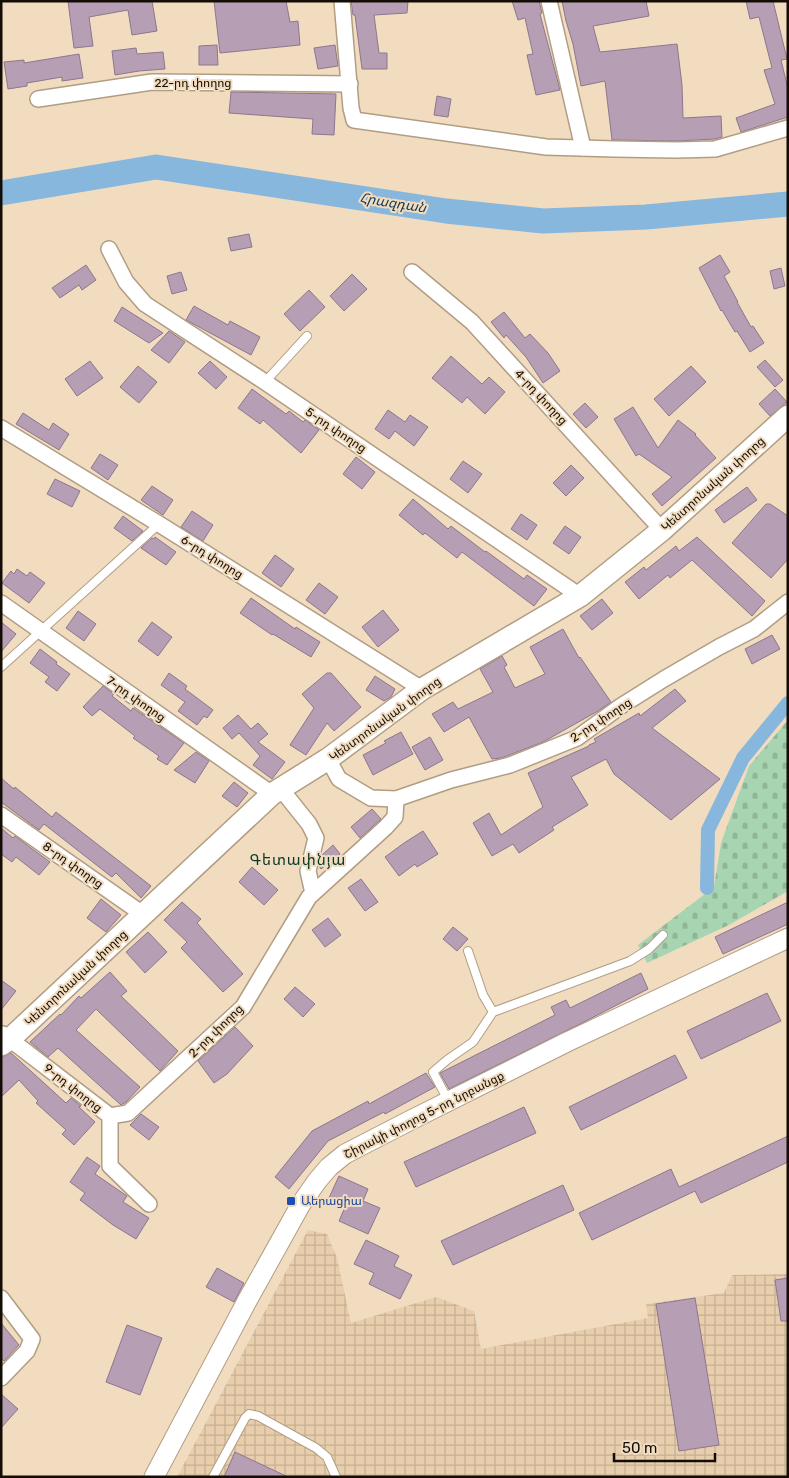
<svg xmlns="http://www.w3.org/2000/svg" width="789" height="1478" viewBox="0 0 789 1478" font-family="Rubik,'Noto Sans Armenian',sans-serif">
<style>
.industrial{fill:url(#industrial-grid)}
.cemetery{fill:url(#cemetery-stones)}
.lines{fill:none;stroke-linecap:round;stroke-linejoin:round}
.canal{stroke:#87b7dc;stroke-width:14}
.river{stroke:#87b7dc;stroke-width:25}
.building{fill:#b69eb5;stroke:#8e768d}
.service-casing{stroke:#b19d83;stroke-width:10}
.minor-casing{stroke:#b19d83;stroke-width:18}
.tertiary-casing{stroke:#b19d83;stroke-width:21}
.secondary-casing{stroke:#b19d83;stroke-width:24}
.service{stroke:#fff;stroke-width:8}
.minor{stroke:#fff;stroke-width:15}
.tertiary{stroke:#fff;stroke-width:19}
.secondary{stroke:#fff;stroke-width:21}
.transit-dot{fill:#1a4fb4;stroke:#f1dcc0;stroke-width:2}
.labels{text-anchor:middle;dominant-baseline:central;stroke-width:4;stroke-linejoin:round;paint-order:stroke}
.street-label{font-size:12px;fill:#140d05;stroke:#f1dcc0}
.transit-label{font-size:12px;fill:#164399;stroke:#f1dcc0;text-anchor:start}
.water-label{font-size:14px;font-style:italic;fill:#113750;stroke:#f1dcc0}
.quarter-label{font-size:15px;letter-spacing:1px;fill:#073928;stroke:#f1dcc0}
</style>
<defs>
<pattern id="industrial-grid" width="8" height="8" patternUnits="userSpaceOnUse" patternTransform="scale(1.25)"><rect width="8" height="8" fill="#e8ceac"/><path d="M0 4h8M4 0v8" fill="none" stroke="#c6b092"/></pattern>
<pattern id="cemetery-stones" width="16" height="16" patternUnits="userSpaceOnUse" patternTransform="scale(1.25)"><rect width="16" height="16" fill="#a8d5b1"/><path d="M2 7V4a2 2 0 0 1 4 0v3zM10 15v-3a2 2 0 0 1 4 0v3z" fill="#90b697"/></pattern>
</defs>
<rect width="100%" height="100%" fill="#f1dcc0"/>
<polygon class="industrial" points="308,1230 327,1234 337,1258 351,1323 436,1297 474,1311 481,1349 648,1318 646,1304 724,1293 732,1275 788,1274 788,1477 177,1477"/>
<polygon class="cemetery" points="788,720 788,891 729,925 647,963 638,945 714,887 721,843 749,766"/>
<g class="lines">
<polyline class="canal" points="707,888 708,830 743,758 788,703"/>
<polyline class="river" points="1,193 156,167 446,211 543,221 646,217 788,204"/>
</g>
<g class="building">
<polygon points="68,1 152,1 157,31 132,35 128,10 89,17 93,46 74,48"/>
<polygon points="214,1 286,1 290,22 298,21 300,45 220,53"/>
<polygon points="351,1 408,1 407,13 374,15 379,53 387,53 387,69 362,69 355,15 353,15"/>
<polygon points="512,1 539,1 542,13 540,14 560,90 536,95 527,55 533,54 525,18 518,20"/>
<polygon points="562,1 646,1 649,16 593,26 600,52 677,44 682,85 683,118 721,116 722,137 715,139 677,141 612,140 605,81 581,86 573,44 566,21"/>
<polygon points="746,1 773,1 787,59 781,60 788,89 788,117 741,132 736,118 775,104 764,70 772,68 759,17 750,19"/>
<polygon points="217,45 218,65 199,65 199,46"/>
<polygon points="335,45 338,66 318,69 314,48"/>
<polygon points="136,48 137,54 163,52 165,69 139,71 115,75 112,51"/>
<polygon points="79,54 83,78 62,81 62,77 27,83 27,86 8,89 4,62 24,60 24,63"/>
<polygon points="231,92 336,94 334,135 312,134 313,119 229,113"/>
<polygon points="437,96 451,99 448,117 434,115"/>
<polygon points="249,234 252,247 231,251 228,238"/>
<polygon points="720,255 730,272 724,276 738,302 737,302 751,327 753,326 764,343 750,352 737,331 735,332 722,310 721,311 699,268"/>
<polygon points="86,265 96,280 82,290 79,285 60,298 52,288"/>
<polygon points="781,268 785,286 774,289 770,271"/>
<polygon points="181,272 187,290 172,294 167,276"/>
<polygon points="352,274 367,289 344,311 330,296"/>
<polygon points="309,290 325,307 300,331 284,314"/>
<polygon points="194,306 228,325 230,321 260,337 251,355 186,320"/>
<polygon points="122,307 163,333 149,343 114,321"/>
<polygon points="504,312 525,338 530,334 548,353 560,371 543,383 526,357 506,335 504,338 491,322"/>
<polygon points="169,331 185,342 169,363 151,350"/>
<polygon points="451,356 482,384 489,377 505,392 485,414 467,397 462,403 432,378"/>
<polygon points="765,360 783,380 775,387 757,367"/>
<polygon points="90,361 103,378 77,396 65,379"/>
<polygon points="210,361 227,377 216,389 198,373"/>
<polygon points="138,366 157,382 139,403 120,387"/>
<polygon points="691,366 706,382 669,416 654,399"/>
<polygon points="252,389 286,414 289,411 303,422 305,420 319,430 301,453 263,420 260,424 238,408"/>
<polygon points="775,389 787,402 770,416 759,404"/>
<polygon points="585,403 598,417 586,428 573,414"/>
<polygon points="633,407 658,448 678,420 696,434 695,435 716,458 662,506 652,494 672,477 639,454 636,456 614,419"/>
<polygon points="388,410 405,422 410,415 428,427 414,446 395,431 389,439 375,429"/>
<polygon points="23,413 49,430 53,423 69,434 59,450 16,424"/>
<polygon points="100,454 118,465 108,480 91,468"/>
<polygon points="356,457 375,472 362,489 343,474"/>
<polygon points="463,461 482,474 468,493 450,479"/>
<polygon points="571,465 584,478 566,496 553,483"/>
<polygon points="55,479 80,491 72,507 47,494"/>
<polygon points="152,486 173,500 163,515 141,500"/>
<polygon points="747,487 757,500 724,523 715,510"/>
<polygon points="413,499 448,529 451,526 485,552 486,551 524,579 527,575 547,589 534,606 462,552 457,558 425,533 423,535 399,515"/>
<polygon points="766,504 770,504 788,516 788,559 771,578 732,543"/>
<polygon points="192,511 213,525 203,541 181,527"/>
<polygon points="521,514 537,525 527,540 511,529"/>
<polygon points="123,516 143,531 132,541 114,528"/>
<polygon points="565,526 581,537 569,554 553,543"/>
<polygon points="155,537 176,552 166,565 141,548 152,538 154,539"/>
<polygon points="697,537 765,601 752,616 692,560 670,578 668,575 639,599 625,582 644,567 646,570 676,546 679,551"/>
<polygon points="275,555 294,569 281,587 262,573"/>
<polygon points="17,569 27,576 30,572 45,583 29,603 2,583 11,571 14,574"/>
<polygon points="319,583 338,597 325,614 306,600"/>
<polygon points="251,598 295,629 296,627 320,642 311,657 273,634 272,635 240,613"/>
<polygon points="602,599 613,613 592,630 580,616"/>
<polygon points="383,610 399,630 378,647 362,627"/>
<polygon points="78,611 96,624 84,641 66,628"/>
<polygon points="1,622 16,634 1,652"/>
<polygon points="152,622 172,637 158,656 138,641"/>
<polygon points="563,629 579,658 580,657 611,702 598,711 543,742 501,758 492,759 469,717 444,732 432,714 453,702 458,709 493,692 480,669 502,656 507,665 504,667 515,688 545,674 530,647"/>
<polygon points="772,635 780,649 752,664 745,649"/>
<polygon points="40,649 57,662 56,664 70,674 57,691 45,682 49,677 30,663"/>
<polygon points="169,673 187,686 185,689 213,710 207,718 204,716 197,725 178,711 185,702 161,685"/>
<polygon points="327,673 331,673 361,707 334,731 327,723 306,755 290,745 314,708 302,694"/>
<polygon points="375,676 395,689 391,697 384,701 366,690"/>
<polygon points="103,686 114,694 112,696 131,711 133,708 184,743 167,765 157,759 159,756 133,738 135,736 100,709 92,716 83,707"/>
<polygon points="675,689 686,701 652,728 720,779 671,820 614,774 606,759 571,777 588,805 552,827 554,830 519,853 513,844 492,856 473,823 489,813 501,835 543,807 528,773 589,746 589,745 596,742 594,739 639,713 640,716"/>
<polygon points="238,715 251,729 258,723 268,734 258,742 285,762 272,779 253,765 260,756 239,733 232,739 223,728"/>
<polygon points="401,732 413,754 373,775 363,755 386,743 384,741"/>
<polygon points="430,737 443,760 425,770 412,747"/>
<polygon points="196,752 209,761 195,783 174,770"/>
<polygon points="1,778 14,789 15,787 52,817 56,812 151,886 141,898 116,873 112,877 108,874 44,824 39,830 1,802"/>
<polygon points="234,782 248,793 237,807 222,796"/>
<polygon points="372,809 381,819 360,838 351,827"/>
<polygon points="1,828 13,838 15,836 31,848 50,862 39,875 16,857 12,862 1,854"/>
<polygon points="423,831 438,854 417,867 415,864 399,876 385,857 404,843"/>
<polygon points="333,845 340,854 321,869 319,866 322,855"/>
<polygon points="252,867 278,890 264,905 239,882"/>
<polygon points="361,879 378,902 365,911 348,888"/>
<polygon points="101,899 121,915 106,932 87,918"/>
<polygon points="182,902 201,919 197,923 243,974 223,992 181,948 187,942 164,920"/>
<polygon points="788,902 788,924 723,954 715,937"/>
<polygon points="328,918 341,935 325,947 312,930"/>
<polygon points="453,927 468,939 457,951 443,939"/>
<polygon points="148,932 167,952 145,973 126,952"/>
<polygon points="110,972 127,991 121,996 178,1051 160,1071 96,1009 76,1030 140,1087 126,1102 121,1105 58,1048 48,1057 30,1042 60,1014 61,1015 79,996 81,998"/>
<polygon points="641,973 648,989 578,1025 449,1089 440,1073 555,1015 551,1007 566,1000 570,1008"/>
<polygon points="1,980 16,991 1,1010"/>
<polygon points="295,987 315,1004 303,1017 284,999"/>
<polygon points="767,993 781,1021 701,1059 687,1031"/>
<polygon points="235,1027 253,1046 227,1074 214,1083 198,1061"/>
<polygon points="11,1053 66,1103 71,1098 81,1106 79,1107 95,1122 74,1145 62,1134 66,1130 36,1103 38,1101 19,1080 1,1097 1,1057"/>
<polygon points="675,1055 687,1078 581,1130 569,1107"/>
<polygon points="426,1073 435,1087 385,1114 384,1112 328,1141 289,1189 275,1177 312,1131 368,1101 369,1104"/>
<polygon points="524,1107 536,1133 416,1187 404,1162"/>
<polygon points="141,1114 159,1127 149,1140 130,1125"/>
<polygon points="788,1136 788,1162 701,1203 695,1191 592,1240 579,1213 671,1169 679,1187"/>
<polygon points="87,1157 100,1166 95,1174 127,1196 123,1202 149,1218 136,1239 113,1225 80,1200 85,1193 70,1182"/>
<polygon points="339,1176 368,1189 363,1201 380,1208 368,1234 339,1221 345,1207 328,1200"/>
<polygon points="563,1185 574,1210 453,1265 441,1241"/>
<polygon points="366,1240 399,1256 394,1266 412,1275 400,1299 369,1284 374,1273 354,1264"/>
<polygon points="217,1268 244,1283 234,1302 206,1287"/>
<polygon points="788,1278 788,1321 781,1321 775,1280"/>
<polygon points="695,1298 719,1445 679,1451 656,1304"/>
<polygon points="1,1323 19,1345 4,1361 1,1358"/>
<polygon points="127,1325 162,1338 140,1395 106,1382"/>
<polygon points="1,1394 18,1409 1,1428"/>
<polygon points="235,1452 288,1477 224,1477"/>
</g>
<g class="lines">
<defs>
<g id="service">
<polyline points="265,382 307,336"/>
<polyline points="1,667 159,524"/>
<polyline points="468,951 483,995 493,1012"/>
<polyline points="448,1100 433,1072 447,1060 473,1042 493,1012 630,961 649,949 663,935"/>
<polyline points="213,1477 245,1418 249,1414 258,1416 316,1448 327,1457 336,1477"/>
</g>
<g id="minor">
<polyline points="342,1 351,108 354,120 546,147 614,149 677,150 715,149 788,128"/>
<polyline points="549,1 583,148"/>
<polyline points="38,99 152,82 350,84"/>
<polyline points="109,249 126,282 145,304 265,382 580,596"/>
<polyline points="412,272 472,322 662,530"/>
<polyline points="1,428 159,524 422,689"/>
<polyline points="1,603 272,794"/>
<polyline points="328,759 339,779 371,798 396,799 451,780 510,765 577,738 621,706 664,679 719,647 754,629 788,602"/>
<polyline points="281,789 309,824 316,838 308,871 313,893"/>
<polyline points="1,815 144,915"/>
<polyline points="3,1034 110,1116 110,1166 149,1204"/>
<polyline points="110,1116 128,1113 243,1007 309,897 386,827 395,817 396,799"/>
<polyline points="1,1298 32,1339 27,1351 1,1378"/>
</g>
<polyline id="tertiary" points="154,1477 247,1301 301,1204 317,1181 329,1167 345,1154 409,1121 567,1042 788,938"/>
<polyline id="secondary" points="1,1045 10,1039 272,794 328,759 422,689 580,596 662,530 788,416"/>
</defs>
<use href="#service" class="service-casing"/>
<use href="#minor" class="minor-casing"/>
<use href="#tertiary" class="tertiary-casing"/>
<use href="#secondary" class="secondary-casing"/>
<use href="#service" class="service"/>
<use href="#minor" class="minor"/>
<use href="#tertiary" class="tertiary"/>
<use href="#secondary" class="secondary"/>
</g>
<rect class="transit-dot" x="286" y="1196" width="10" height="10" rx="2.5"/>
<g class="labels">
<g class="street-label">
<text x="193" y="83">22-րդ փողոց</text>
<text transform="translate(541 397) rotate(47)">4-րդ փողոց</text>
<text transform="translate(336 430) rotate(34)">5-րդ փողոց</text>
<text transform="translate(713 484) rotate(-42)">Կենտրոնական փողոց</text>
<text transform="translate(212 557) rotate(32)">6-րդ փողոց</text>
<text transform="translate(136 699) rotate(35)">7-րդ փողոց</text>
<text transform="translate(385 719) rotate(-36)">Կենտրոնական փողոց</text>
<text transform="translate(601 720) rotate(-33)">2-րդ փողոց</text>
<text transform="translate(73 865) rotate(35)">8-րդ փողոց</text>
<text transform="translate(76 978) rotate(-43)">Կենտրոնական փողոց</text>
<text transform="translate(216 1031) rotate(-44)">2-րդ փողոց</text>
<text transform="translate(73 1088) rotate(38)">9-րդ փողոց</text>
<text transform="translate(424 1115) rotate(-27)">Շիրակի փողոց 5-րդ նրբանցք</text>
</g>
<g class="transit-label">
<text x="301" y="1201">Աերացիա</text>
</g>
<g class="water-label">
<text transform="translate(393 203) rotate(9)">Հրազդան</text>
</g>
<g class="quarter-label">
<text x="298" y="860">Գետափնյա</text>
</g>
</g>
<rect width="789" height="1478" fill="none" stroke="#140d05" stroke-width="5"/>
<path d="M614 1453v8h101v-8" fill="none" stroke="#140d05" stroke-width="2.5"/>
<text x="622" y="1453" font-size="15" fill="#140d05" stroke="#f1dcc0" stroke-width="4" paint-order="stroke">50 m</text>
</svg>
